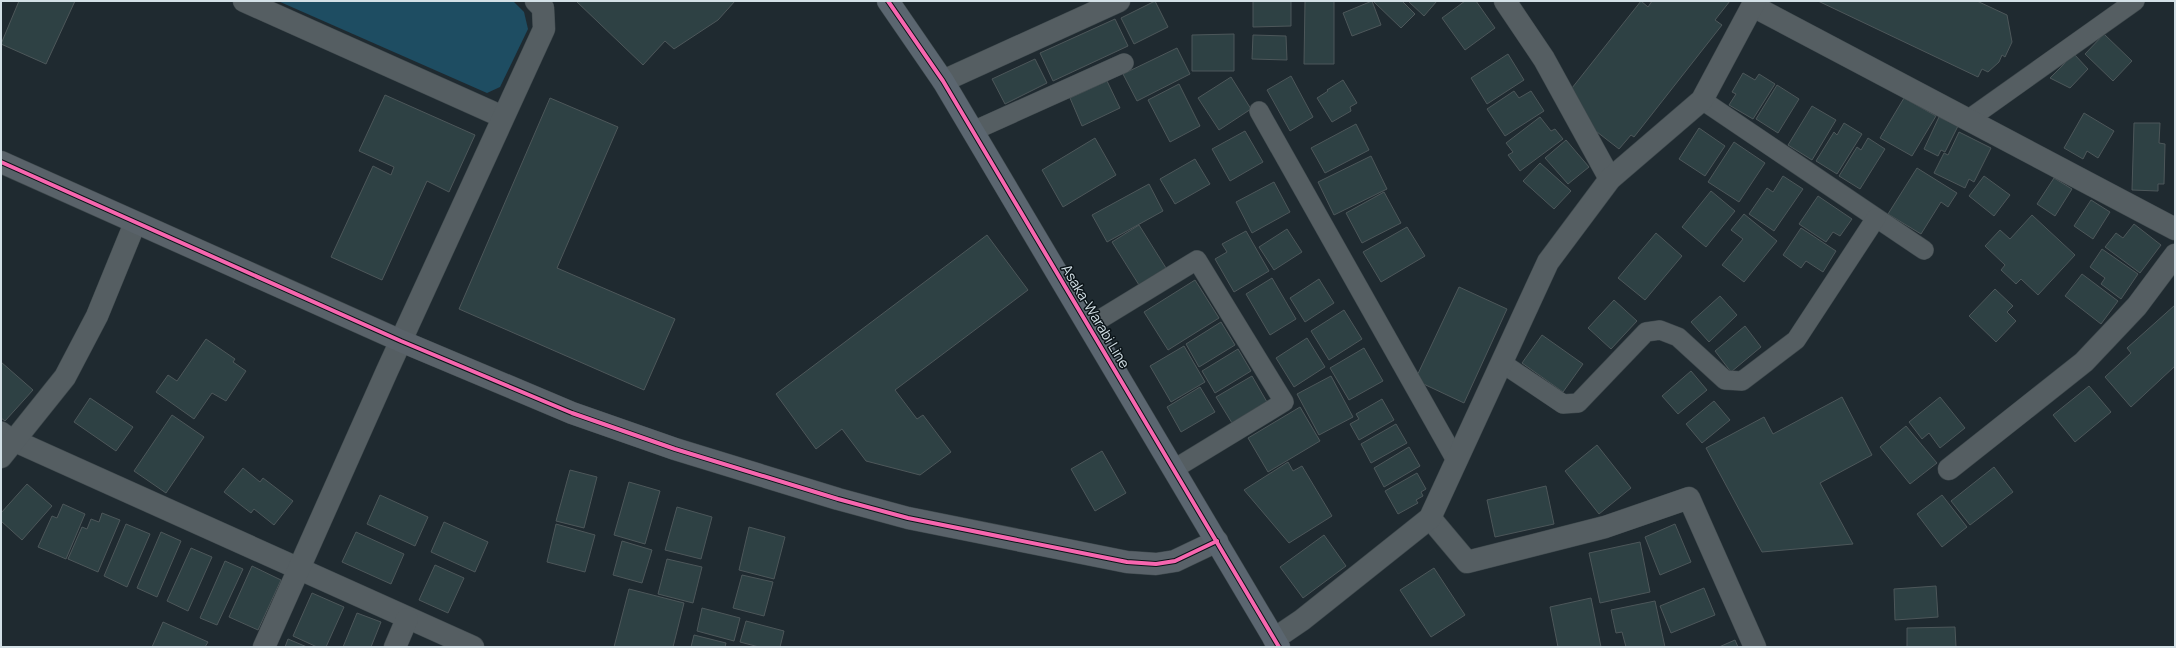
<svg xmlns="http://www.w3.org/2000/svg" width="2176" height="648" viewBox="0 0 2176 648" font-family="Manrope,sans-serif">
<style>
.green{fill:#1e4d62}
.building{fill:#2e4144;stroke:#4d575a}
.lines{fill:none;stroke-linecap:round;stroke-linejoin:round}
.lane-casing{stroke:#3e484c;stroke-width:20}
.street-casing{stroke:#3e484c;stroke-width:23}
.secondary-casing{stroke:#3e484c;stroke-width:23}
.primary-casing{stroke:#3e484c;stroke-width:23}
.lane{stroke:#555e62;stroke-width:19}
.street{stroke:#555e62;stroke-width:22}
.secondary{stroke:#596269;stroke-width:22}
.primary{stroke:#5b6670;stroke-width:22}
.cycleway-casing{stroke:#0b1418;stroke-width:6}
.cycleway{stroke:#f766af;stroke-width:4}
.labels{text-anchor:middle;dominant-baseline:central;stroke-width:3;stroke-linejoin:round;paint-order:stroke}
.street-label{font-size:14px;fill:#d3e0e6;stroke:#0b1418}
</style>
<rect width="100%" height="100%" fill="#1f2a30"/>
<polygon class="green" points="278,1 513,1 524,12 528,29 500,87 487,93"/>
<g class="building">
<polygon points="19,1 75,1 46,64 1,44"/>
<polygon points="576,1 735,1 718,20 674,49 665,41 643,65"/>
<polygon points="1155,1 1168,27 1134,44 1121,18"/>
<polygon points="1253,1 1291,1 1291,26 1253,27"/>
<polygon points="1305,1 1334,1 1334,64 1304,64"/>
<polygon points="1372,1 1381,25 1352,36 1343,13"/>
<polygon points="1375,1 1402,1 1415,14 1401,28 1374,2"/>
<polygon points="1408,1 1437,1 1424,16"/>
<polygon points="1465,1 1476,1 1495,28 1465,50 1442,18"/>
<polygon points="1641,1 1648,7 1652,1 1730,1 1715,20 1722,25 1634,137 1631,135 1619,149 1588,125 1572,88"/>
<polygon points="1818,1 1977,1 2007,15 2012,42 2005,57 2002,55 1999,62 1988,72 1982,69 1978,77"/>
<polygon points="1115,19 1128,46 1053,81 1040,53"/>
<polygon points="1234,34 1234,71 1192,71 1192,35"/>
<polygon points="2104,34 2132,61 2113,81 2085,54"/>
<polygon points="1253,35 1286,36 1287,60 1252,59"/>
<polygon points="1177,48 1190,74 1137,101 1123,74"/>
<polygon points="1508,54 1524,80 1487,104 1471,78"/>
<polygon points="2074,54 2088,69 2070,88 2050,78"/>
<polygon points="1035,59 1047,83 1005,104 992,79"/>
<polygon points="1743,73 1755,80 1759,74 1775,84 1753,119 1729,105 1736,94 1732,92"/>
<polygon points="1291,76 1313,117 1290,131 1267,90"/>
<polygon points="1231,77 1251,109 1219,130 1198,98"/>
<polygon points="1343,80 1357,103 1350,107 1351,111 1332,122 1317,98 1328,91 1327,90"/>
<polygon points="1107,81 1120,108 1082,126 1070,98"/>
<polygon points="1179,84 1200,126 1170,142 1148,100"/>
<polygon points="1777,85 1799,99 1778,133 1756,119"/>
<polygon points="1514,91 1519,98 1531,91 1544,111 1505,136 1487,109"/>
<polygon points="385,95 475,135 449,192 427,181 382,280 331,257 373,166 391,175 394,167 359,151"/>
<polygon points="550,98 618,127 557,268 675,319 644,390 459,309"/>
<polygon points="1904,98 1936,116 1912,156 1880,138"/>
<polygon points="1812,106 1836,120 1812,160 1788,145"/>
<polygon points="2084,113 2114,131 2098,158 2087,151 2083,159 2064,148"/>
<polygon points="1540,117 1551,131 1555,129 1563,139 1520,171 1508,155 1513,152 1506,143"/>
<polygon points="1939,117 1958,126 1945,152 1941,150 1938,156 1924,149"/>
<polygon points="1844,123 1862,134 1837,174 1816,161 1834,132 1837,135"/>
<polygon points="2134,123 2160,123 2159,143 2165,144 2164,184 2158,184 2158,191 2132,190"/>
<polygon points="1356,124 1369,150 1325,173 1311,148"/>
<polygon points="1699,128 1725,146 1705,176 1679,159"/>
<polygon points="1245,131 1263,162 1230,181 1212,149"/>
<polygon points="1959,132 1991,148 1974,182 1969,179 1965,188 1934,173 1944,153 1948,155"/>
<polygon points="1095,138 1116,175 1063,207 1042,170"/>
<polygon points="1868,138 1885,149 1860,189 1839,176 1857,147 1861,150"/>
<polygon points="1566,140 1589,167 1568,184 1545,158"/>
<polygon points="1734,142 1765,163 1739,202 1708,182"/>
<polygon points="1371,156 1387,189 1334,215 1318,182"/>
<polygon points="1195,159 1210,184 1175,204 1160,179"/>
<polygon points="1540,163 1571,191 1554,209 1523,181"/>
<polygon points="1917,168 1957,193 1948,207 1941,202 1921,234 1888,214"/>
<polygon points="1783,176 1803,189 1774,231 1749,214 1767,188 1773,192"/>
<polygon points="1984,176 2010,195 1994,216 1969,196"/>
<polygon points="2054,178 2072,189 2055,216 2037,204"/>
<polygon points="1274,182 1290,212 1252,233 1236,202"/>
<polygon points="1149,184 1163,211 1107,242 1092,215"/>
<polygon points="1711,191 1735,211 1706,247 1682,227"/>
<polygon points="1384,192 1401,223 1362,243 1346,213"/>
<polygon points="1818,196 1852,219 1840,236 1833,232 1826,242 1799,224"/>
<polygon points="2091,200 2110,212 2093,239 2074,226"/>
<polygon points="1744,214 1777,241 1744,282 1722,265 1743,239 1731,230"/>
<polygon points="2032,215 2075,255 2038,295 2021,279 2016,284 2001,270 2005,265 1985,246 2000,230 2010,239"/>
<polygon points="2134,224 2161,245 2140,273 2105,247 2116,233 2123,238"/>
<polygon points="1139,225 1166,268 1139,285 1112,242"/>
<polygon points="1407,227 1425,256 1381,282 1363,252"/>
<polygon points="1801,228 1836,251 1823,272 1806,261 1801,268 1783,255"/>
<polygon points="1287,229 1302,252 1274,270 1259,247"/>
<polygon points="1246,231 1269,271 1234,292 1215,259 1227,252 1222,244"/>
<polygon points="1656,233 1682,256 1645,300 1618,278"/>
<polygon points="987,235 1028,290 895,390 917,419 923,415 951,452 920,475 866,461 842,429 816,449 776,394"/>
<polygon points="2102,249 2138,274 2121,299 2101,284 2105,278 2090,267"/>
<polygon points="2082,274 2118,301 2101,324 2065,296"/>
<polygon points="1272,278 1296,319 1270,335 1246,294"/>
<polygon points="1319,279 1334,303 1305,322 1290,298"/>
<polygon points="1195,280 1219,318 1168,350 1144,312"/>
<polygon points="1459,287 1507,309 1464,403 1415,380"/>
<polygon points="1995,289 2013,306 2007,312 2016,321 1996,342 1969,316"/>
<polygon points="1720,296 1737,315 1709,342 1691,322"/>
<polygon points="1614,300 1637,321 1611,349 1588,328"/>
<polygon points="2175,305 2175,366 2131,407 2105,377 2131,353 2127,348"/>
<polygon points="1344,310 1362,339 1329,360 1311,331"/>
<polygon points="1221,322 1235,345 1199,367 1186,344"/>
<polygon points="1745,326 1761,347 1731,372 1715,351"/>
<polygon points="1542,335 1583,364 1563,392 1522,363"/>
<polygon points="1307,338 1325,367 1294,387 1276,358"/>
<polygon points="206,339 235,359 233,362 246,371 226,401 212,393 194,419 156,392 168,375 177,381"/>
<polygon points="1184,346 1205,382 1171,402 1150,366"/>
<polygon points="1364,348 1383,381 1349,400 1330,368"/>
<polygon points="1238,349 1251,371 1215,393 1202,371"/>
<polygon points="1,362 33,390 5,421 1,418"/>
<polygon points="1691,371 1707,390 1678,414 1662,396"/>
<polygon points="1252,376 1267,402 1232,423 1216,397"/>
<polygon points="1331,376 1353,417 1319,435 1297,394"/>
<polygon points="2089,386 2111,412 2075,442 2053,415"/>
<polygon points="1200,387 1215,412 1181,432 1167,407"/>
<polygon points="1842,397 1872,455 1820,483 1853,544 1762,552 1706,448 1764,417 1773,434"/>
<polygon points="1940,397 1965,428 1940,448 1929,433 1922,439 1909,422"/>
<polygon points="90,398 133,427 116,451 74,422"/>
<polygon points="1382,399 1394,420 1359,440 1350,424 1359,419 1356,414"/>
<polygon points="1714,401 1730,420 1702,443 1686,424"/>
<polygon points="1300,407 1320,441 1268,472 1248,438"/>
<polygon points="172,415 204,437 166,493 134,471"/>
<polygon points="1396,424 1407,443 1371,463 1361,444"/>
<polygon points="1906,426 1937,463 1910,484 1880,447"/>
<polygon points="1597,445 1631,488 1599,514 1565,471"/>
<polygon points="1409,447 1420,466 1384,487 1374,468"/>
<polygon points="1102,451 1126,493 1095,511 1071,469"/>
<polygon points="1288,462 1293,471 1302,466 1332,516 1289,543 1244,490"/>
<polygon points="1994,467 2013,492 1970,525 1951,501"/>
<polygon points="243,468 260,482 263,478 293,501 274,525 254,509 251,513 224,492"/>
<polygon points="570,470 597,477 584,528 556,521"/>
<polygon points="1417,473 1426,489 1421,492 1423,496 1416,500 1418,503 1398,514 1385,491"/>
<polygon points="629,482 660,491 645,544 614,535"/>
<polygon points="27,484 52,506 22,540 1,521 1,513"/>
<polygon points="1546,486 1554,524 1495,537 1487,500"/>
<polygon points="380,495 428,517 415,546 367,524"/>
<polygon points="1942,495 1967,527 1942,547 1917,514"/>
<polygon points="63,504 85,514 66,559 38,547 52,516 57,518"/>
<polygon points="677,507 712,517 701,559 665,550"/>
<polygon points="102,513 120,520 98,572 68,559 82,527 87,529 91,519 99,522"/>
<polygon points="444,522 488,542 475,572 431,552"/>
<polygon points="126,524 150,534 127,587 104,576"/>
<polygon points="556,524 595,535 585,572 547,562"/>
<polygon points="1675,524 1691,562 1660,575 1645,537"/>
<polygon points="749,527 785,537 774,579 739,570"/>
<polygon points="161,532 181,541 157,597 137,588"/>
<polygon points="356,532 404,554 391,584 342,562"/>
<polygon points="1324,535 1346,566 1303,598 1280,567"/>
<polygon points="622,541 652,550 642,583 613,575"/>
<polygon points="1640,542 1650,592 1600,603 1589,553"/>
<polygon points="191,548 212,557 188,611 167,601"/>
<polygon points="667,559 702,567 693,603 658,594"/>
<polygon points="225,561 243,569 217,625 200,618"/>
<polygon points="435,565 464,578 448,613 419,600"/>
<polygon points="252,566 281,580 258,630 229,617"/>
<polygon points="1434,568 1465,615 1431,637 1400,590"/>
<polygon points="742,575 773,582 764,616 733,608"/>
<polygon points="1936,586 1938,617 1895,620 1894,589"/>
<polygon points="1704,588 1715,615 1671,633 1660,606"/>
<polygon points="629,589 684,603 673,647 614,647"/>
<polygon points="312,593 344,607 326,647 317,647 293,636"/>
<polygon points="1591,598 1601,647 1558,647 1550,607"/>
<polygon points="1655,601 1665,647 1626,647 1622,632 1616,633 1611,610"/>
<polygon points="702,608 740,618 734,641 697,631"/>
<polygon points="357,613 381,622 371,647 343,647"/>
<polygon points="746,621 784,631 780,647 759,647 740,642"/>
<polygon points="163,622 208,642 205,647 152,647"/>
<polygon points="1955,627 1956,647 1907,647 1907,628"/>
<polygon points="694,635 726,643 725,647 691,647"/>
<polygon points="288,639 307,647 285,647"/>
<polygon points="1735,640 1738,647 1719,647"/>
</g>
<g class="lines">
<defs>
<g id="lane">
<polyline points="1702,100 1924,250"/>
<polyline points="1259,111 1457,462"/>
<polyline points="1969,119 2135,1"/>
<polyline points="973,131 1124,63"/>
<polyline points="1089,326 1197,260 1284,402 1174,469"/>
<polyline points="1502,363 1563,404 1578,403 1646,332 1660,330 1678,337 1725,380 1742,381 1796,340 1876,218"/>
<polyline points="1,431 15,441"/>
</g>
<g id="street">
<polyline points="244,1 503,117"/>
<polyline points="1505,1 1544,59 1610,179"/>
<polyline points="1753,6 2175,229"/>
<polyline points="943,81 1119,1"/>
<polyline points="15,441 473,647"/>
<polyline points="1,457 65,377 97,316 135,223"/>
<polyline points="1949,469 2084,362 2137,306 2175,255"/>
<polyline points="1430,518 1467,562 1605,527 1689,498 1755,647"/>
<polyline points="1274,639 1302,620 1430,518 1548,262 1610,179 1702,100 1755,1"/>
<polyline points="264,647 387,371 544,29 543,8 536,1"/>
<polyline points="395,647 407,619"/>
</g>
<polyline id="secondary" points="1,162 401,341 572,413 675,449 838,499 908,518 1127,562 1156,564 1175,561 1217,541"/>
<polyline id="primary" points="888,1 943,81 1279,647"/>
</defs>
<use href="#lane" class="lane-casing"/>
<use href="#street" class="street-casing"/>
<use href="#secondary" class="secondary-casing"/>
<use href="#primary" class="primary-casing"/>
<use href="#lane" class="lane"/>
<use href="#street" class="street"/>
<use href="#secondary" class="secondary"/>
<use href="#primary" class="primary"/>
<defs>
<g id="cycleway">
<polyline points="888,1 943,81 1279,647"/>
<polyline points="1,162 401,341 572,413 675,449 838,499 908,518 1127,562 1156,564 1175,561 1217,541"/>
</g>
</defs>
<use href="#cycleway" class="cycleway-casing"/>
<use href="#cycleway" class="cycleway"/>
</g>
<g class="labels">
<g class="street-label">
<text transform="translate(1096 316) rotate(59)">Asaka-Warabi Line</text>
</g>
</g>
<rect width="2176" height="648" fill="none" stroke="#d3e0e6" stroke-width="4"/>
</svg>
